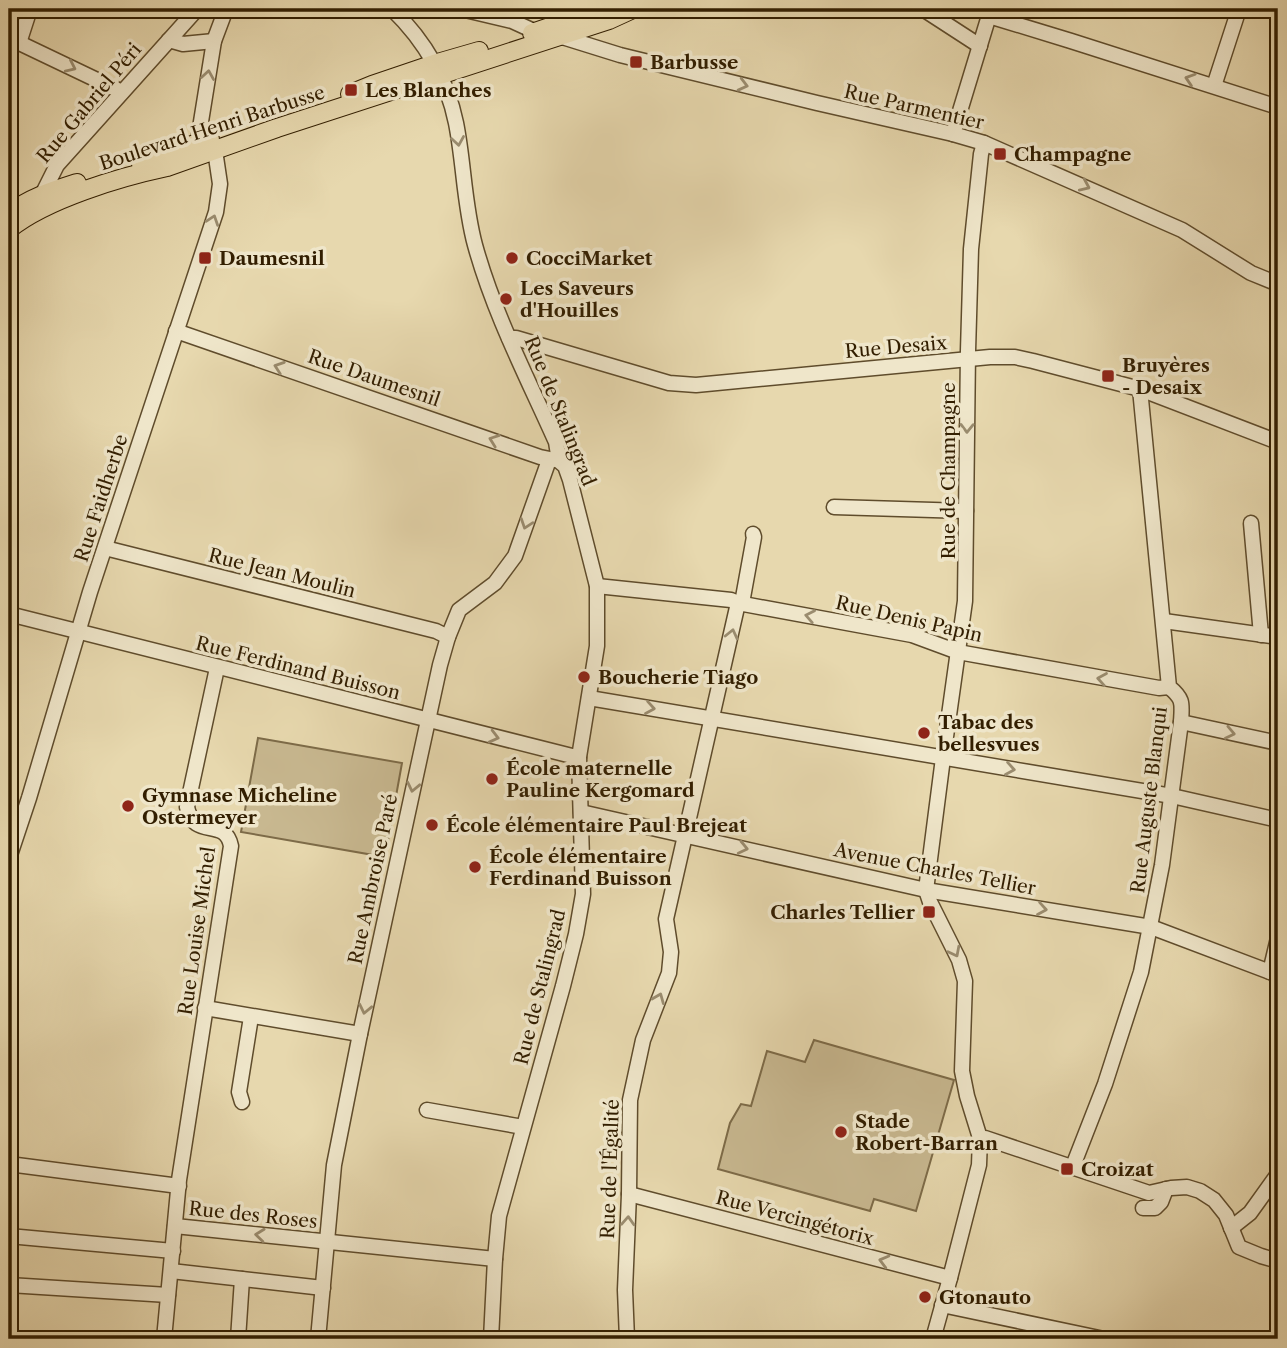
<svg xmlns="http://www.w3.org/2000/svg" width="1287" height="1348" viewBox="0 0 1287 1348" font-family="'Libre Caslon Text',serif">
<style>
.green{fill:#c8b890;stroke:#7d6b48;stroke-width:2}
.lines{fill:none;stroke-linecap:round;stroke-linejoin:round}
.minor-casing{stroke:#5f4c2c;stroke-width:17}
.major-casing{stroke:#321e00;stroke-width:20}
.minor{stroke:#efe6ca;stroke-width:14}
.major{stroke:#e7d8ae;stroke-width:18}
.oneway{stroke:#9a8c6f}
.poi-dot{fill:#8f2418;stroke:#efe6ca;stroke-width:2.5}
.labels{text-anchor:middle;dominant-baseline:central;stroke-width:7;stroke-linejoin:round;paint-order:stroke}
.poi-label{font-size:19px;font-weight:bold;fill:#321e00;stroke:#efe6ca;text-anchor:start}
.street-label{font-size:19px;fill:#321e00;stroke:#efe6ca}
</style>
<rect width="100%" height="100%" fill="#e7d8ae"/>
<filter id="stains"><feTurbulence type="fractalNoise" baseFrequency=".00286" numOctaves="4"/><feColorMatrix values="0 0 0 0 .2 0 0 0 0 .09 0 0 0 0 .02 0 0 0 .5 -.17"/></filter>
<radialGradient id="worn" r=".72"><stop offset=".6" stop-color="#630" stop-opacity="0"/><stop offset="1" stop-color="#630" stop-opacity=".3"/></radialGradient>
<g class="green">
<polygon points="258,738 402,763 385,857 241,832"/>
<polygon points="814,1040 954,1080 916,1211 874,1199 870,1211 718,1169 730,1123 741,1104 751,1106 767,1051 805,1062"/>
</g>
<g class="lines">
<defs>
<g id="minor">
<path d="M392,9C424,40 447,79 456,123C464,163 464,205 475,245C494,314 527,377 556,442L559,461L565,466L570,480L597,586V646L579,757L583,894L576,934L563,986L499,1216L495,1259L491,1339"/>
<polyline points="461,9 512,21 536,32 559,36 620,55 817,103 953,134 984,143 1182,230 1251,273 1278,284"/>
<polyline points="923,9 980,46"/>
<polyline points="989,16 1071,41 1278,107"/>
<polyline points="9,38 122,92"/>
<polyline points="169,40 183,44 214,41"/>
<polyline points="19,43 30,9"/>
<polyline points="1214,86 1239,9"/>
<polyline points="953,134 991,9"/>
<polyline points="43,199 43,193 57,165 197,9"/>
<polyline points="176,331 540,457 555,460"/>
<polyline points="509,338 516,338 669,383 696,385 990,357 1015,357 1033,361 1140,389 1278,442"/>
<polyline points="834,507 966,511"/>
<polyline points="1251,523 1261,635"/>
<polyline points="105,548 436,631 448,637"/>
<polyline points="597,586 731,600 738,603 912,635 958,652 1159,688 1169,687"/>
<polyline points="742,603 754,537 753,534"/>
<polyline points="9,614 572,756 579,757"/>
<polyline points="1164,621 1278,637"/>
<polyline points="589,698 1172,796 1278,820"/>
<polyline points="1181,722 1278,743"/>
<polyline points="581,812 926,890 1151,927 1278,975"/>
<polyline points="9,858 29,798 90,592 216,212 220,184 216,157 199,134 214,41 226,9"/>
<polyline points="1270,972 1278,938"/>
<polyline points="205,1008 360,1034"/>
<polyline points="242,1102 239,1092 251,1017"/>
<polyline points="427,1110 523,1127"/>
<polyline points="980,1138 985,1138 1149,1193 1171,1188 1187,1187 1200,1191 1214,1200 1226,1215 1239,1247 1261,1256 1278,1261"/>
<polyline points="9,1164 179,1186"/>
<path d="M1073,1166L1105,1084L1141,972L1162,865L1181,722C1182,704 1184,699 1169,687L1140,389"/>
<polyline points="629,1194 950,1278"/>
<polyline points="1143,1208 1155,1208 1161,1202 1166,1189"/>
<polyline points="175,1226 495,1259"/>
<polyline points="1231,1228 1250,1213 1278,1174"/>
<polyline points="9,1236 173,1251"/>
<polyline points="171,1271 323,1288"/>
<polyline points="9,1285 168,1295"/>
<polyline points="942,1305 1104,1339"/>
<path d="M164,1339L179,1180L231,846C225,816 194,841 187,807L217,668"/>
<polyline points="238,1339 242,1279"/>
<polyline points="318,1339 334,1165 360,1034 440,665 448,637 459,610 495,583 515,556 549,460"/>
<polyline points="627,1339 625,1290 629,1194 630,1100 643,1040 669,973 671,952 666,919 738,603"/>
<polyline points="933,1339 950,1278 979,1165 980,1138 967,1096 962,1071 965,981 959,960 930,902 926,890 943,758 965,601 968,351 971,249 981,154 984,143"/>
</g>
<g id="major">
<polyline points="532,33 585,15"/>
<polyline points="350,94 372,85 434,64 479,51"/>
<polyline points="141,164 165,154 210,139"/>
<path d="M9,214C29,198 52,191 77,183"/>
<path d="M9,229C46,199 120,177 167,167L277,128L609,20L633,9"/>
</g>
</defs>
<use href="#minor" class="minor-casing"/>
<use href="#major" class="major-casing"/>
<use href="#minor" class="minor"/>
<use href="#major" class="major"/>
</g>
<defs><path id="oneway-chevron" d="M-2-3.5L2.5 0L-2 3.5" fill="none" stroke-width="1.6" stroke-linecap="round" stroke-linejoin="round" transform="scale(1.75)"/></defs>
<g class="oneway">
<use href="#oneway-chevron" transform="translate(71 67) rotate(25)"/>
<use href="#oneway-chevron" transform="translate(208 75) rotate(-81)"/>
<use href="#oneway-chevron" transform="translate(1190 79) rotate(-162)"/>
<use href="#oneway-chevron" transform="translate(743 85) rotate(14)"/>
<use href="#oneway-chevron" transform="translate(458 141) rotate(81)"/>
<use href="#oneway-chevron" transform="translate(1085 186) rotate(24)"/>
<use href="#oneway-chevron" transform="translate(213 220) rotate(-71)"/>
<use href="#oneway-chevron" transform="translate(279 367) rotate(-161)"/>
<use href="#oneway-chevron" transform="translate(967 428) rotate(91)"/>
<use href="#oneway-chevron" transform="translate(494 440) rotate(-160)"/>
<use href="#oneway-chevron" transform="translate(526 524) rotate(109)"/>
<use href="#oneway-chevron" transform="translate(810 616) rotate(-169)"/>
<use href="#oneway-chevron" transform="translate(732 634) rotate(-77)"/>
<use href="#oneway-chevron" transform="translate(1102 679) rotate(-170)"/>
<use href="#oneway-chevron" transform="translate(650 708) rotate(10)"/>
<use href="#oneway-chevron" transform="translate(1230 733) rotate(12)"/>
<use href="#oneway-chevron" transform="translate(494 737) rotate(14)"/>
<use href="#oneway-chevron" transform="translate(1010 769) rotate(10)"/>
<use href="#oneway-chevron" transform="translate(413 787) rotate(102)"/>
<use href="#oneway-chevron" transform="translate(743 848) rotate(13)"/>
<use href="#oneway-chevron" transform="translate(1042 909) rotate(10)"/>
<use href="#oneway-chevron" transform="translate(955 952) rotate(63)"/>
<use href="#oneway-chevron" transform="translate(659 998) rotate(-68)"/>
<use href="#oneway-chevron" transform="translate(365 1009) rotate(102)"/>
<use href="#oneway-chevron" transform="translate(628 1221) rotate(-87)"/>
<use href="#oneway-chevron" transform="translate(260 1235) rotate(-174)"/>
<use href="#oneway-chevron" transform="translate(884 1261) rotate(-165)"/>
</g>
<g class="poi-dot">
<rect x="629" y="55" width="14" height="14" rx="3.5"/>
<rect x="344" y="83" width="14" height="14" rx="3.5"/>
<rect x="993" y="147" width="14" height="14" rx="3.5"/>
<rect x="198" y="251" width="14" height="14" rx="3.5"/>
<circle cx="512" cy="258" r="7"/>
<circle cx="506" cy="299" r="7"/>
<rect x="1101" y="369" width="14" height="14" rx="3.5"/>
<circle cx="584" cy="677" r="7"/>
<circle cx="924" cy="733" r="7"/>
<circle cx="492" cy="779" r="7"/>
<circle cx="128" cy="806" r="7"/>
<circle cx="432" cy="825" r="7"/>
<circle cx="475" cy="867" r="7"/>
<rect x="922" y="905" width="14" height="14" rx="3.5"/>
<circle cx="841" cy="1132" r="7"/>
<rect x="1060" y="1162" width="14" height="14" rx="3.5"/>
<circle cx="925" cy="1297" r="7"/>
</g>
<g class="labels">
<g class="poi-label">
<text x="650" y="62">Barbusse</text>
<text x="365" y="90">Les Blanches</text>
<text x="1014" y="154">Champagne</text>
<text x="219" y="258">Daumesnil</text>
<text x="526" y="258">CocciMarket</text>
<text x="520" y="288">Les Saveurs<tspan x="520" dy="22">d'Houilles</tspan></text>
<text x="1122" y="365">Bruyères<tspan x="1122" dy="22">- Desaix</tspan></text>
<text x="598" y="677">Boucherie Tiago</text>
<text x="938" y="722">Tabac des<tspan x="938" dy="22">bellesvues</tspan></text>
<text x="506" y="768">École maternelle<tspan x="506" dy="22">Pauline Kergomard</tspan></text>
<text x="142" y="795">Gymnase Micheline<tspan x="142" dy="22">Ostermeyer</tspan></text>
<text x="446" y="825">École élémentaire Paul Brejeat</text>
<text x="489" y="856">École élémentaire<tspan x="489" dy="22">Ferdinand Buisson</tspan></text>
<text x="915" y="912" text-anchor="end">Charles Tellier</text>
<text x="855" y="1121">Stade<tspan x="855" dy="22">Robert-Barran</tspan></text>
<text x="1081" y="1169">Croizat</text>
<text x="939" y="1297">Gtonauto</text>
</g>
<g class="street-label">
<text transform="translate(89 103) rotate(-50)">Rue Gabriel Péri</text>
<text transform="translate(914 107) rotate(13)">Rue Parmentier</text>
<text transform="translate(212 128) rotate(-18)">Boulevard Henri Barbusse</text>
<text transform="translate(896 347) rotate(-5)">Rue Desaix</text>
<text transform="translate(374 378) rotate(19)">Rue Daumesnil</text>
<text transform="translate(560 411) rotate(68)">Rue de Stalingrad</text>
<text transform="translate(948 471) rotate(-90)">Rue de Champagne</text>
<text transform="translate(101 498) rotate(-72)">Rue Faidherbe</text>
<text transform="translate(282 573) rotate(14)">Rue Jean Moulin</text>
<text transform="translate(909 619) rotate(13)">Rue Denis Papin</text>
<text transform="translate(298 668) rotate(14)">Rue Ferdinand Buisson</text>
<text transform="translate(1149 800) rotate(-83)">Rue Auguste Blanqui</text>
<text transform="translate(935 869) rotate(11)">Avenue Charles Tellier</text>
<text transform="translate(373 879) rotate(-78)">Rue Ambroise Paré</text>
<text transform="translate(197 931) rotate(-82)">Rue Louise Michel</text>
<text transform="translate(540 987) rotate(-76)">Rue de Stalingrad</text>
<text transform="translate(610 1169) rotate(-88)">Rue de l'Égalité</text>
<text transform="translate(253 1215) rotate(6)">Rue des Roses</text>
<text transform="translate(795 1218) rotate(15)">Rue Vercingétorix</text>
</g>
</g>
<rect width="1287" height="1348" fill="none" stroke="#e7d8ae" stroke-width="35"/>
<rect x="10" y="10" width="1266" height="1327" fill="none" stroke="#321e00" stroke-width="3.5"/>
<rect x="18" y="18" width="1252" height="1313" fill="none" stroke="#321e00" stroke-width="2"/>
<rect width="100%" height="100%" filter="url(#stains)"/>
<rect width="100%" height="100%" fill="url(#worn)"/>
</svg>
